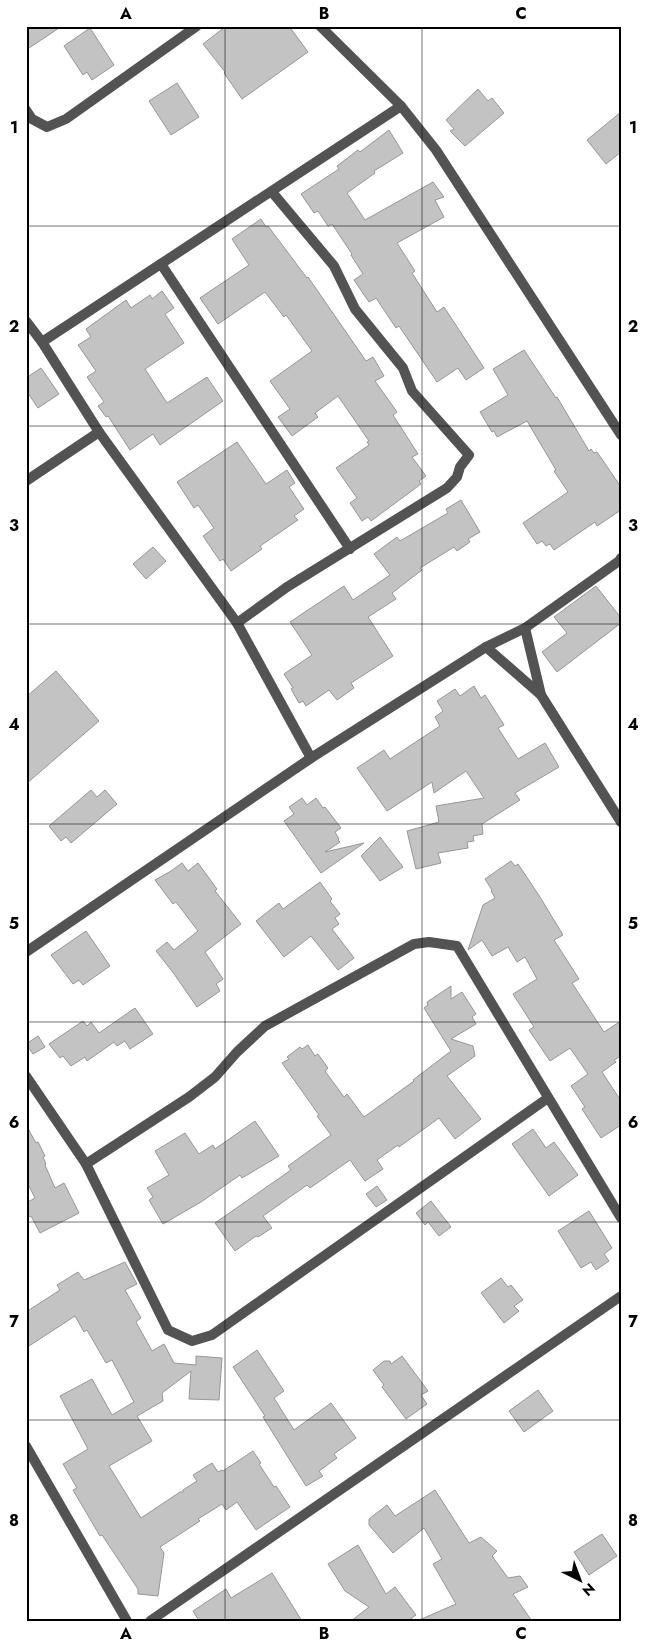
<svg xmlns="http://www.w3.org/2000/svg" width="647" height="1647" viewBox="0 0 647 1647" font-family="Jost,sans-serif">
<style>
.building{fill:#c3c3c3;stroke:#979797}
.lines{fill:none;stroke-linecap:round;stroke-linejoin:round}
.minor{stroke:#535353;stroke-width:10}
.tertiary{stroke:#535353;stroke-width:10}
.grid{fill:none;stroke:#000;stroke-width:1;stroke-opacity:0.55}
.neatline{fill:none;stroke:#000;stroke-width:2}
.grid-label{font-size:16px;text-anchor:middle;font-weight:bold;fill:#000}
</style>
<rect width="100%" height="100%" fill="#fff"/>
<g class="building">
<polygon points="26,26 62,26 26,50"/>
<polygon points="226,26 289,26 308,52 242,99 224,73 225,72 203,44"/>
<polygon points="90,28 114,65 92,80 87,72 83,75 64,46"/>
<polygon points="177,83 199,117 171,135 149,101"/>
<polygon points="478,89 488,101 492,98 504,113 465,146 450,131 454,129 446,120"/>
<polygon points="621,112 621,152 606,164 587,140"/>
<polygon points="389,130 403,153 374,171 375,173 347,193 365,220 433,182 444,197 435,200 444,217 397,243 415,271 412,273 437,312 444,307 484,368 466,380 458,368 437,382 399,326 396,328 376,298 369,302 354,280 363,274 351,255 352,254 332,224 328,226 318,211 314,213 301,194 339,169 337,166 358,150 360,152"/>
<polygon points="261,219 266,227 268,226 307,278 308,277 366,361 373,357 384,376 375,381 397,412 393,415 418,454 412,457 426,476 419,481 421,484 371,521 368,517 362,521 350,503 357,498 336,468 369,445 367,442 369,441 338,396 315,413 318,417 292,436 278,417 290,409 270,381 312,351 286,315 284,317 265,292 218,324 200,298 249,265 232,239"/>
<polygon points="162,291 174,308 165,314 184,343 145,369 167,403 207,377 223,401 160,445 153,434 130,450 108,416 106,417 98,406 104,402 87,377 96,371 78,345 91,337 86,329 126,300 131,308 150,295 152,299"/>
<polygon points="524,350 556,398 557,397 589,451 591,449 594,453 597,452 621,487 621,510 597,526 595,522 554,550 550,544 546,546 542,541 537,544 523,523 568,492 554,471 556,470 527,421 497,437 494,431 492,432 480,412 508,395 493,369"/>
<polygon points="41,368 59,394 38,408 26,390 26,378"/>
<polygon points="237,442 266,484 287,470 295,483 289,487 304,509 294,516 298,520 260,546 262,549 231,571 223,559 220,561 203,536 214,528 198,505 194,508 177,482"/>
<polygon points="461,500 480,532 468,539 470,542 457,551 454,547 420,568 422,570 392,593 396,599 368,617 393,656 351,683 354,688 337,700 329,690 306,706 303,701 299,703 291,689 293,688 284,674 312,655 290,622 344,586 353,600 390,575 374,554 397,537 400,541 448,513 446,509"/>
<polygon points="153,547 166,561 146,579 133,564"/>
<polygon points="596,586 621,618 621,623 557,672 542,652 567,633 554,617"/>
<polygon points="56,671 99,721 26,784 26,697"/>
<polygon points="474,686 481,698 485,695 504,725 498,728 518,759 545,743 559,767 515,793 520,800 482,824 483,834 473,836 474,841 467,842 468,848 438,853 441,863 416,869 407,831 439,822 436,806 484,798 466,771 434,793 432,782 387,811 357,768 384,750 390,759 440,726 435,717 443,711 437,701 455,689 460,696"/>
<polygon points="91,790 97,797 105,790 117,804 71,843 66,837 61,841 49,826"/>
<polygon points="302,798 307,805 316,798 323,808 325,807 341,828 335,832 339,839 338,840 340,842 325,852 364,843 321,873 284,821 294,814 289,807"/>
<polygon points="380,837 403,867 380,881 361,856"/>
<polygon points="511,861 515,866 518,864 540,897 563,935 554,940 579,979 572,983 604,1032 621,1021 621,1056 614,1060 616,1062 602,1072 621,1101 621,1125 601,1138 582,1109 585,1107 571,1086 588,1074 570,1048 550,1061 529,1030 534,1027 513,994 537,979 525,957 517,962 508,947 492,956 482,940 468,950 483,905 495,898 491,891 492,890 485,879"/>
<polygon points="182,863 188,871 198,863 217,889 215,891 241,924 205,952 223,979 216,984 220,991 197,1007 172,971 156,951 167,942 174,950 198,931 176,902 173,904 155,880 171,871"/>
<polygon points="320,882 332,899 330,901 340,914 335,918 339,924 332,929 354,958 338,970 311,936 284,957 256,921 279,903 283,909"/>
<polygon points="86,931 110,966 83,985 79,980 73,984 51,955"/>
<polygon points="451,986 451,999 462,992 476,1014 472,1017 476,1024 451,1039 473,1046 475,1056 447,1076 481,1119 455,1139 439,1118 399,1147 398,1145 377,1160 383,1169 365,1181 350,1160 310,1188 307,1185 263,1216 272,1228 258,1237 256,1236 235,1251 215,1223 291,1170 288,1166 331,1135 317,1116 319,1115 282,1063 289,1059 287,1057 300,1047 302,1049 308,1045 315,1056 318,1054 328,1068 325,1071 344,1097 347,1094 364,1117 414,1081 413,1080 451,1051 424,1008 428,1005 427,1002"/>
<polygon points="135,1008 153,1034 130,1049 125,1041 117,1046 114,1042 87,1061 85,1057 71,1066 63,1056 60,1058 49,1044 83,1021 87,1026 91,1022 99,1033"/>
<polygon points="38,1036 45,1047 33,1054 26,1044"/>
<polygon points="255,1121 279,1156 242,1178 240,1175 201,1202 163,1224 149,1200 153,1197 147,1188 169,1175 155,1151 185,1133 199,1154 213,1145 215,1149"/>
<polygon points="26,1125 36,1143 38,1142 45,1156 43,1157 46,1164 45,1165 55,1188 64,1183 79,1213 40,1233 31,1216 26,1218 26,1203 35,1198 26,1180"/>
<polygon points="533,1129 546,1148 554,1142 578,1175 549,1196 512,1144"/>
<polygon points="377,1186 387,1200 376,1207 366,1194"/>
<polygon points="431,1201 451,1227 439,1236 428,1222 425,1225 416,1213"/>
<polygon points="589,1211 612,1248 604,1254 609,1261 596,1270 591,1262 581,1268 558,1231"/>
<polygon points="125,1262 137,1284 125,1290 141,1318 136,1322 152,1351 164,1344 174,1363 196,1365 196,1356 222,1358 219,1400 189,1399 191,1371 162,1393 163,1401 137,1416 152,1441 109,1466 141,1518 180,1492 183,1492 183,1490 197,1481 193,1475 212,1463 218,1472 222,1470 223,1471 253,1451 261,1463 259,1464 274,1487 276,1486 290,1507 256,1530 237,1502 226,1510 222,1504 198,1519 200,1521 160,1547 164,1553 158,1596 138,1594 138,1589 102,1535 100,1536 73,1490 77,1488 63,1464 88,1449 60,1396 92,1379 112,1415 134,1402 112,1360 106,1363 87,1330 84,1332 75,1316 26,1348 26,1312 60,1290 57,1285 78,1272 84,1280"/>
<polygon points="501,1278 508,1287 511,1285 523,1300 514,1306 519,1311 504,1323 481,1293"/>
<polygon points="257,1350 284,1391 274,1398 294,1430 331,1403 356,1438 334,1454 337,1458 319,1471 323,1476 306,1486 263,1417 265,1416 233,1367"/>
<polygon points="402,1356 428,1391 421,1395 427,1404 406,1419 382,1387 384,1385 373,1370 384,1361 390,1361 391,1364"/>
<polygon points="538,1390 553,1411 524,1432 509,1411"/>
<polygon points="435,1490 469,1543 481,1537 497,1551 492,1556 508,1578 520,1576 528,1587 513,1594 532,1621 417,1621 456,1604 433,1564 442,1559 424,1528 393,1553 369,1525 369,1519 387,1505 395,1516"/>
<polygon points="602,1534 617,1556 589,1575 574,1552"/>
<polygon points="358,1545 386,1594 395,1587 416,1615 408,1621 351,1621 369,1607 345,1591 328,1564"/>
<polygon points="272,1573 302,1621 199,1621 193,1611 226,1589 231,1598"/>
</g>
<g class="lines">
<g class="minor">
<polyline points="26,110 32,119 47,127 66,119 197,26"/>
<polyline points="161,264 350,549"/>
<polyline points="26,321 42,342 99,432 237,623 311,758"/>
<polyline points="42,342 401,106"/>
<polyline points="26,481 99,432"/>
<polyline points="237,623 287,587 447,488 457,477 460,467 469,455 412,391 403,368 355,309 334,266 272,192"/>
<polyline points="525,628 541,695"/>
<polyline points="486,647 541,695 621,822"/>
<polyline points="26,1076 86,1164 168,1330 192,1341 212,1335 548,1098"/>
<polyline points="86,1164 189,1097 215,1077 237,1052 265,1026 414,944 429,942 457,946 621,1218"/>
<polyline points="26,1446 127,1621"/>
<polyline points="150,1621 621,1296"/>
</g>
<g class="tertiary">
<polyline points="320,26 401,106 436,150 621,435"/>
<polyline points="26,952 311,758 486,647 525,628 619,561 621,558"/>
</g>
</g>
<path class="grid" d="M225,26V1621M422,26V1621M26,226H621M26,426H621M26,624H621M26,824H621M26,1022H621M26,1222H621M26,1420H621"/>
<rect width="647" height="1647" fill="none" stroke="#ffffff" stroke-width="55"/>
<g transform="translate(580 1580) rotate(138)" stroke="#ffffff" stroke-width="4" paint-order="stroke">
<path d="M0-4L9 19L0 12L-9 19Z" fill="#000000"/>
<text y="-8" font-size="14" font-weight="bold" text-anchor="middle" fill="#000000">N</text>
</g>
<rect x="28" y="28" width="592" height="1592" class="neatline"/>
<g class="grid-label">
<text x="126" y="19">A</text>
<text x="324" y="19">B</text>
<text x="521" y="19">C</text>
<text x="14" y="133">1</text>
<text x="633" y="133">1</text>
<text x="14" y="332">2</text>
<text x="633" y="332">2</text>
<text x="14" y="531">3</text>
<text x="633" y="531">3</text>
<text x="14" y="730">4</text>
<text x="633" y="730">4</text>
<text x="14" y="929">5</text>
<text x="633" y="929">5</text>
<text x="14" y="1128">6</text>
<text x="633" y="1128">6</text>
<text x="14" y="1327">7</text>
<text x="633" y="1327">7</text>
<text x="14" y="1526">8</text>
<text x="633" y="1526">8</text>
<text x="126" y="1639">A</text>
<text x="324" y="1639">B</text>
<text x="521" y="1639">C</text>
</g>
</svg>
